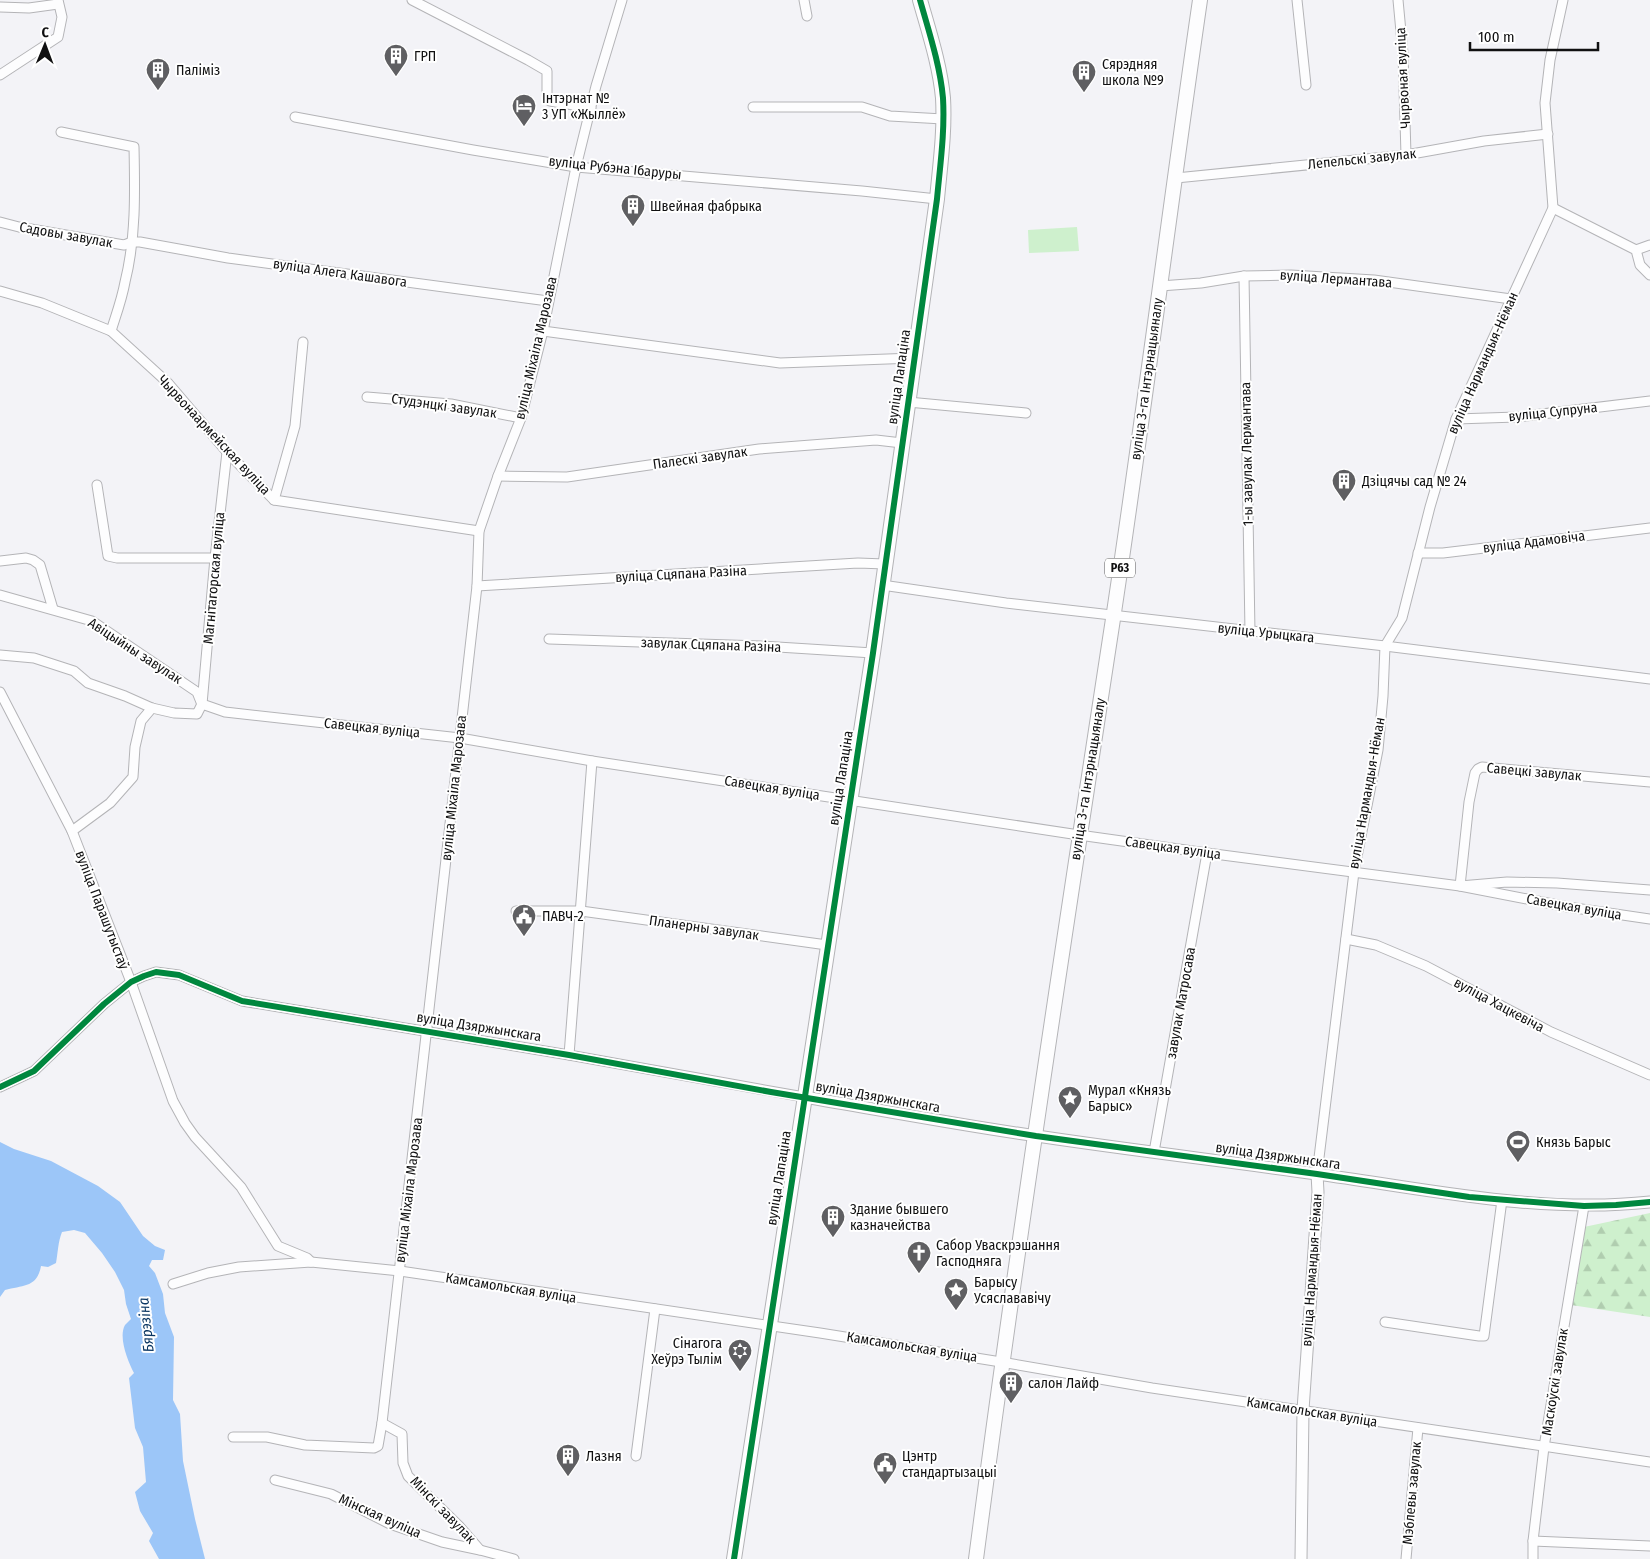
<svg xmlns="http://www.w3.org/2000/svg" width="1650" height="1559" viewBox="0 0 1650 1559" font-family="'Fira Sans Condensed',sans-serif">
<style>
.forest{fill:url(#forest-firs)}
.pitch{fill:#cef0cd}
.water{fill:#9cc6f8}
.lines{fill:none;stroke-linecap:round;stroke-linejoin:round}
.minor-casing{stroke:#b4b4b7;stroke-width:11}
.tertiary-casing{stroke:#b4b4b7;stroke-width:13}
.primary-casing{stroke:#b4b4b7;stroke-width:16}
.minor{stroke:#fdfdfe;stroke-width:9}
.tertiary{stroke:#fdfdfe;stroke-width:11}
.primary{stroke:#fdfdfe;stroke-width:14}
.cycleway-casing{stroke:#fff;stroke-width:9}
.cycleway{stroke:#00873e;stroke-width:6}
.labels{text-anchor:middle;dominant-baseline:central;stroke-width:4;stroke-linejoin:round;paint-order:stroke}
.shield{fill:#fff;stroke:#585858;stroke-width:1}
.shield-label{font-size:12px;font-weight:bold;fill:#101011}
.poi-label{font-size:14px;fill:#101011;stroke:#fff;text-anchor:start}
.street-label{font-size:14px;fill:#101011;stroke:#fff}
.water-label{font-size:15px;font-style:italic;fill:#0c3763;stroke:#fff}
</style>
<defs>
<pattern id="forest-firs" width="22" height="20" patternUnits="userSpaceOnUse" patternTransform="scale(1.25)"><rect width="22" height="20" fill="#cef0cd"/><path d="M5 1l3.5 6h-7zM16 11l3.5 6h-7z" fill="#b0cdaf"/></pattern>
</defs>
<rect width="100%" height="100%" fill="#f3f3f7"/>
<polygon class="forest" points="1650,1213 1650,1317 1571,1305 1584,1227"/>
<polygon class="pitch" points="1077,227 1079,251 1029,253 1028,230"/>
<path class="water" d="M0,1142L14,1149L51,1161L98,1186L120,1202L143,1236L155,1246L165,1250L163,1260H152L149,1266L155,1273L163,1294L165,1313L174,1337L173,1400L180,1414L183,1461L195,1519L205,1559H159L149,1541L153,1533L140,1511L135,1492L146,1482L143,1447L135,1428L129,1378L134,1373C128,1362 118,1337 125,1325C127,1323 129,1321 131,1319L126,1304L124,1290L115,1272L102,1253L85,1233L74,1230L62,1232C58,1242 58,1252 56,1263L48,1267L41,1266C37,1288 23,1285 5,1290L0,1297Z"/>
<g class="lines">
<defs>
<g id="minor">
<polyline points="412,0 528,60 547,71 547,95 550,101 591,108"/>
<polyline points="804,0 807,16"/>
<polyline points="1297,0 1306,85"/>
<polyline points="1398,0 1403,53 1406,155"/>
<polyline points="0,7 29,8 58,4"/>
<polyline points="0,75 58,37 62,17 58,0"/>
<polyline points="753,107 862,107 890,116 943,119"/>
<polyline points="295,117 473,150 576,167 862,191 937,199"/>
<path d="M61,132L134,147C135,192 136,238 125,282C122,299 116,315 111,331"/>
<polyline points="1176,178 1406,155 1484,141 1548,134"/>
<polyline points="1553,208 1636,250 1640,265 1650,275"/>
<polyline points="0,222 19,227 124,245 132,242 140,242 228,258 548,301"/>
<polyline points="1636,250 1650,245"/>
<polyline points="1244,276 1250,632"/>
<polyline points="1160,286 1201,283 1244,276 1291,275 1374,280 1511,299"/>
<polyline points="0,291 42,303 111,331 168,383 227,452 274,500 479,531"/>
<polyline points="543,331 780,363 914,358"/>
<polyline points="367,397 451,404 521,418"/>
<polyline points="908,402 1026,413"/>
<polyline points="1456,419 1517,417 1650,401"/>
<polyline points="498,476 567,477 759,449 876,440 902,443"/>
<polyline points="97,485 108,556 117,558 215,558"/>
<polyline points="274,500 295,426 303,342"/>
<polyline points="1418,553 1443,553 1650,528"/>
<polyline points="0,561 26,558 33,560 40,565 53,609"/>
<polyline points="882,585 1006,603 1385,646 1650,679"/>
<polyline points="477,586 858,563 885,564"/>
<polyline points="0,595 92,621 197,692 201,702"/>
<polyline points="549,639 761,646 873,653"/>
<polyline points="0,655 34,658 74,671 88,683 125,696 152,708 174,713 197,714 202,704 225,712 460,738 592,761 1079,835 1207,853 1460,886 1568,907 1650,919"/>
<polyline points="0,692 72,831 131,982 173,1101 185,1123 195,1137 241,1187 278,1246 307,1258 311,1262"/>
<polyline points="202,704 215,558 227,452"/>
<polyline points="1650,782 1482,767 1478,769 1475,773 1469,802 1460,886 1507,882 1557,883 1650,890"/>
<polyline points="72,831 110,803 133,777 135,747 141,721 152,708"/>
<polyline points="516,911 581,911 827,945"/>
<polyline points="1346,939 1376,945 1426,966 1551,1032 1650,1075"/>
<polyline points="569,1055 592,761"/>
<polyline points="0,1087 34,1071 104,1004 131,982 144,976 156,972 179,975 242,1001 569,1055 804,1097"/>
<polyline points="1154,1152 1207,853"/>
<polyline points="1317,1174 1354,872 1378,750 1383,696 1385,646 1402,618 1430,507 1456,419 1553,208 1545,103 1550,60 1563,0"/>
<polyline points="173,1284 208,1273 239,1267 311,1262 400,1271 820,1333 1001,1362 1152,1388 1650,1462"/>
<polyline points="1385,1322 1479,1336 1484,1336 1502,1200"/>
<polyline points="382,1423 402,1434 403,1463 408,1476 460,1527 480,1550"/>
<polyline points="233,1437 267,1437 305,1445 374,1448 378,1446 382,1423 477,586 479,531 498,476 521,418 543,331 576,167 596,86 622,0"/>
<polyline points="636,1456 655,1309"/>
<polyline points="275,1480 331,1494 390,1524 442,1542 480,1550 514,1559"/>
<polyline points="1533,1541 1650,1546"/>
<polyline points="1406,1559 1418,1428"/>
<polyline points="1533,1559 1533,1541 1544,1447 1584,1206"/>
</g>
<g id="tertiary">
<path d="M804,1097C881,1110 959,1125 1037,1136C1130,1150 1224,1161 1317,1174C1427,1189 1539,1214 1650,1202"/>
<polyline points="1301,1559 1303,1410 1318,1192 1317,1174"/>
</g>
<g id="primary">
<path d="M734,1559L873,653L937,199C940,166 945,132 943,98C940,65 929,32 920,0"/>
<path d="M976,1559C1017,1245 1065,932 1113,619C1144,413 1170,206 1200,0"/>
</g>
</defs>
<use href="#minor" class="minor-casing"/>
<use href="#tertiary" class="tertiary-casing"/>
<use href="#primary" class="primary-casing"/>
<use href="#minor" class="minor"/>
<use href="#tertiary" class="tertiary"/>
<use href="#primary" class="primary"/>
<defs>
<g id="cycleway">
<polyline points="0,1087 34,1071 104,1004 131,982 144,976 156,972 179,975 242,1001 569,1055 771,1092 1036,1136 1317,1174 1469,1197 1584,1206 1616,1205 1650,1202"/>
<path d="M734,1559L873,653L937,199C940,166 945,132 943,98C940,65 929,32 920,0"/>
</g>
</defs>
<use href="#cycleway" class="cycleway-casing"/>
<use href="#cycleway" class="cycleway"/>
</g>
<defs>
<symbol id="building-pin" viewBox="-11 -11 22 30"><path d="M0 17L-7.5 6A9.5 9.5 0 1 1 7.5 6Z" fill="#5f5f62" stroke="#fff"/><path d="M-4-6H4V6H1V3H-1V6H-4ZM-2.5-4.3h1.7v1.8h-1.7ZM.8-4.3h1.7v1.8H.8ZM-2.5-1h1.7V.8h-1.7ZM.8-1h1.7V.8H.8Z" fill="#fff"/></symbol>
<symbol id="hotel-pin" viewBox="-11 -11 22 30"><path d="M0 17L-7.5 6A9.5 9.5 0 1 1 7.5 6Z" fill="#5f5f62" stroke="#fff"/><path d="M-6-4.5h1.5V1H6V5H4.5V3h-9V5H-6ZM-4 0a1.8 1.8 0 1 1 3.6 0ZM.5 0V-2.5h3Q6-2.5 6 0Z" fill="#fff"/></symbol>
<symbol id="civic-pin" viewBox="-11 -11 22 30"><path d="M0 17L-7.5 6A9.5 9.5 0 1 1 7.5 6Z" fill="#5f5f62" stroke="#fff"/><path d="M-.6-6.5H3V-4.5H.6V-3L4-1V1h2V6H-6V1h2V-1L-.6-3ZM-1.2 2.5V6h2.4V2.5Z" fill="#fff"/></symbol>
<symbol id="sight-pin" viewBox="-11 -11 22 30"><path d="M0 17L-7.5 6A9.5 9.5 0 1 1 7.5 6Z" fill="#5f5f62" stroke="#fff"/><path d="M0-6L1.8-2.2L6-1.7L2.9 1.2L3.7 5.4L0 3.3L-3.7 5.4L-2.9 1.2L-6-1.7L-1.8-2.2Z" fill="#fff"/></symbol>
<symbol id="stadium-pin" viewBox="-11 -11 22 30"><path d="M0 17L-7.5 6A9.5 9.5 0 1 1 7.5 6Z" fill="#5f5f62" stroke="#fff"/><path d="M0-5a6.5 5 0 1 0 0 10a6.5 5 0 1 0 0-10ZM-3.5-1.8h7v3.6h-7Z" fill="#fff"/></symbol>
<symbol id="church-pin" viewBox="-11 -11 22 30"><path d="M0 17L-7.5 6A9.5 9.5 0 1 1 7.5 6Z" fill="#5f5f62" stroke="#fff"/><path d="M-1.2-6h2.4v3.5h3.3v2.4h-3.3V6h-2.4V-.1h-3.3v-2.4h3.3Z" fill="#fff"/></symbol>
<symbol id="synagogue-pin" viewBox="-11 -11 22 30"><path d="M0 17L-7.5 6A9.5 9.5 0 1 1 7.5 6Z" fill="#5f5f62" stroke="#fff"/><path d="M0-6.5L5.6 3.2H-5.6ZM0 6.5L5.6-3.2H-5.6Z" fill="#fff"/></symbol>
</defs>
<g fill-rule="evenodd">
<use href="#building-pin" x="382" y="42" width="28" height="38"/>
<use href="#building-pin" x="144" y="56" width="28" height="38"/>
<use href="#building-pin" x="1070" y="58" width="28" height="38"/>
<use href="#hotel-pin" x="510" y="92" width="28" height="38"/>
<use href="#building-pin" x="619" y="192" width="28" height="38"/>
<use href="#building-pin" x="1330" y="467" width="28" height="38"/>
<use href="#civic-pin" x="510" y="902" width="28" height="38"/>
<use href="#sight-pin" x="1056" y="1084" width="28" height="38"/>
<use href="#stadium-pin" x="1504" y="1128" width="28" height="38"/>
<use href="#building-pin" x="819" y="1203" width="28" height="38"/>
<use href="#church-pin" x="905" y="1239" width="28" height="38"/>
<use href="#sight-pin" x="942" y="1276" width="28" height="38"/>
<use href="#synagogue-pin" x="726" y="1337" width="28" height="38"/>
<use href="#building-pin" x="997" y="1369" width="28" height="38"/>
<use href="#building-pin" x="554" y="1442" width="28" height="38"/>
<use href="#civic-pin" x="871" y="1450" width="28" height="38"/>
</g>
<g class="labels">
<rect class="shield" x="1105" y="558.5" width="30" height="19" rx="4"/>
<g class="shield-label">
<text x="1120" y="568">Р63</text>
</g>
<g class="poi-label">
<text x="414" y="56">ГРП</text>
<text x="1102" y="64">Сярэдняя<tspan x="1102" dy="16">школа №9</tspan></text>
<text x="176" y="70">Паліміз</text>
<text x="542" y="98">Інтэрнат №<tspan x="542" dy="16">3 УП «Жыллё»</tspan></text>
<text x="650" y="206">Швейная фабрыка</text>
<text x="1362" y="481">Дзіцячы сад № 24</text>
<text x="542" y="916">ПАВЧ-2</text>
<text x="1088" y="1090">Мурал «Князь<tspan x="1088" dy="16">Барыс»</tspan></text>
<text x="1536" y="1142">Князь Барыс</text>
<text x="850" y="1209">Здание бывшего<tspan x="850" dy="16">казначейства</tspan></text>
<text x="936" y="1245">Сабор Уваскрэшання<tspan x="936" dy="16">Гасподняга</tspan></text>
<text x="974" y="1282">Барысу<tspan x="974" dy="16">Усяслававічу</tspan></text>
<text x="722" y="1343" text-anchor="end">Сінагога<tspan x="722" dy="16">Хеўрэ Тылім</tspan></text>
<text x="1028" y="1383">салон Лайф</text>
<text x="586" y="1456">Лазня</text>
<text x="902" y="1456">Цэнтр<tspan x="902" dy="16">стандартызацыі</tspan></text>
</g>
<g class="street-label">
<text transform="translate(1403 78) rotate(-93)">Чырвоная вуліца</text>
<text transform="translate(1362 159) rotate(-6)">Лепельскі завулак</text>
<text transform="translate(615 168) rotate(6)">вуліца Рубэна Ібаруры</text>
<text transform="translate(66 235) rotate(10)">Садовы завулак</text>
<text transform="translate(340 273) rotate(8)">вуліца Алега Кашавога</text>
<text transform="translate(1336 279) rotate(4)">вуліца Лермантава</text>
<text transform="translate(536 348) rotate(-77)">вуліца Міхаіла Марозава</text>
<text transform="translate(1483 363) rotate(-66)">вуліца Нармандыя-Нёман</text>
<text transform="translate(899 377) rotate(-82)">вуліца Лапаціна</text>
<text transform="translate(1147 379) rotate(-82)">вуліца 3-га Інтэрнацыяналу</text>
<text transform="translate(444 406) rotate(8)">Студэнцкі завулак</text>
<text transform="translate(1553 412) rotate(-6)">вуліца Супруна</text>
<text transform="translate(214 435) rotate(47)">Чырвонаармейская вуліца</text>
<text transform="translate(1247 454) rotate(-91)">1-ы завулак Лермантава</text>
<text transform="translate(700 458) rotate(-8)">Палескі завулак</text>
<text transform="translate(1534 542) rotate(-7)">вуліца Адамовіча</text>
<text transform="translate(681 574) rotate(-3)">вуліца Сцяпана Разіна</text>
<text transform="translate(214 578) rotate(-85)">Магнітагорская вуліца</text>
<text transform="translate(1266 633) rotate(6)">вуліца Урыцкага</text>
<text transform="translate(711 645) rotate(2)">завулак Сцяпана Разіна</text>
<text transform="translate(135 651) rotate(33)">Авіцыйны завулак</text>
<text transform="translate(372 728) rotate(6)">Савецкая вуліца</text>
<text transform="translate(1534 772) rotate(5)">Савецкі завулак</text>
<text transform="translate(841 778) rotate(-81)">вуліца Лапаціна</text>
<text transform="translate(1088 779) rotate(-81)">вуліца 3-га Інтэрнацыяналу</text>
<text transform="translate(454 788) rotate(-84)">вуліца Міхаіла Марозава</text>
<text transform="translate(772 788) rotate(9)">Савецкая вуліца</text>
<text transform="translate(1367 793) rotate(-80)">вуліца Нармандыя-Нёман</text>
<text transform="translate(1173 848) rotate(8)">Савецкая вуліца</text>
<text transform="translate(1574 907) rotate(10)">Савецкая вуліца</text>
<text transform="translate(102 910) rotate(69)">вуліца Парашутыстаў</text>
<text transform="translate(704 928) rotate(8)">Планерны завулак</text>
<text transform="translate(1181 1003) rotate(-80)">завулак Матросава</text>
<text transform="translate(1499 1005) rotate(28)">вуліца Хацкевіча</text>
<text transform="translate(479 1027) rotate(9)">вуліца Дзяржынскага</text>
<text transform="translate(878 1097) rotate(10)">вуліца Дзяржынскага</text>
<text transform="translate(1278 1156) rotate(8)">вуліца Дзяржынскага</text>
<text transform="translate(779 1178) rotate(-81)">вуліца Лапаціна</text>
<text transform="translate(409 1190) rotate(-83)">вуліца Міхаіла Марозава</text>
<text transform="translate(1312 1270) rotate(-86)">вуліца Нармандыя-Нёман</text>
<text transform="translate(511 1288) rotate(9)">Камсамольская вуліца</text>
<text transform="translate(912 1347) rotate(9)">Камсамольская вуліца</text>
<text transform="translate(1555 1382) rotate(-81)">Маскоўскі завулак</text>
<text transform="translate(1312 1412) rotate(9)">Камсамольская вуліца</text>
<text transform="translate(1412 1493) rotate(-85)">Мэблевы завулак</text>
<text transform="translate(443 1510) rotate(46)">Мінскі завулак</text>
<text transform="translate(380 1516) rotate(24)">Мінская вуліца</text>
</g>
<g class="water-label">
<text transform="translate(146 1325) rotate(-96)">Бярэзіна</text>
</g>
</g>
<g transform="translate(45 45) rotate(1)" stroke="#ffffff" stroke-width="4" paint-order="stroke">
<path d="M0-4L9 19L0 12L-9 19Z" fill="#101011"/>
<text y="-8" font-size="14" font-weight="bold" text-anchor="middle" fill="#101011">С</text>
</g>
<path d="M1470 42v8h128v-8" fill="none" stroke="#101011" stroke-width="2.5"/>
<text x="1478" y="42" font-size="15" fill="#101011" stroke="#ffffff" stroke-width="4" paint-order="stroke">100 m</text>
</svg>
